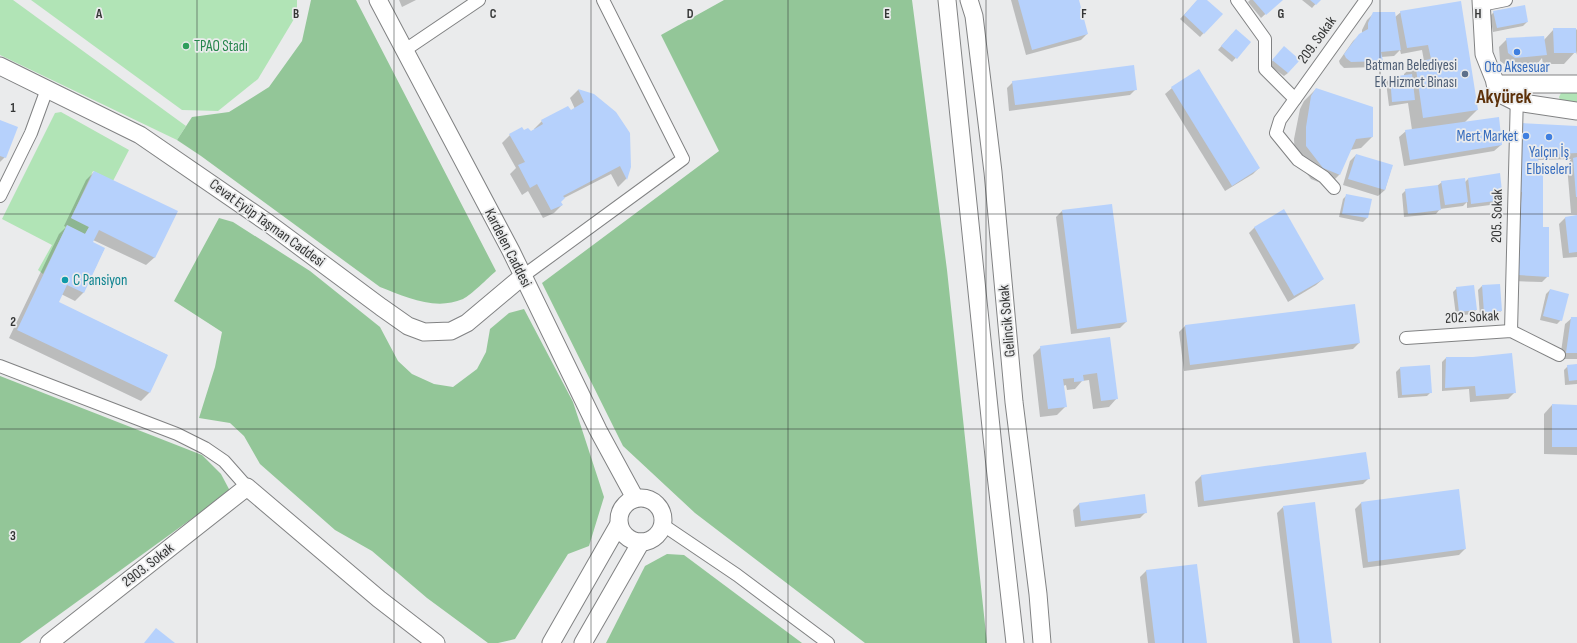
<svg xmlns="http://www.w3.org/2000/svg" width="1577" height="643" viewBox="0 0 1577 643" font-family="'Sofia Sans Condensed',sans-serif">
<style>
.green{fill:#b1e4b6}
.forest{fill:#93c698}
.shadow{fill:#0003}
.building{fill:#b6d1fc}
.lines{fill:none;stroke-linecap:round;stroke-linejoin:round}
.street-casing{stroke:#818283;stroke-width:14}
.secondary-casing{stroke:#818283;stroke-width:19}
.street{stroke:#fff;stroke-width:12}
.secondary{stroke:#fff;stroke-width:17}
.grid{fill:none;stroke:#353636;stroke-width:1;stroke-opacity:0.55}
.leisure-dot{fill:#2e9e5b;stroke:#eaebec;stroke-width:1.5}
.shop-dot{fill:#3f7fe0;stroke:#eaebec;stroke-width:1.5}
.service-dot{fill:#5c6f8a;stroke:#eaebec;stroke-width:1.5}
.culture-dot{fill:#0f9aa8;stroke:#eaebec;stroke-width:1.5}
.labels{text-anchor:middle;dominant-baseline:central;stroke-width:3.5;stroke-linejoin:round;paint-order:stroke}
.street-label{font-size:15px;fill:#353636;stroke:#eaebec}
.leisure-label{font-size:15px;fill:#27864d;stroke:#eaebec;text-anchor:start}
.service-label{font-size:15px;fill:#4e5e75;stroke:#eaebec;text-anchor:end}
.shop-label{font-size:15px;fill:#366cbe;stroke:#eaebec}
.culture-label{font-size:15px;fill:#0d838f;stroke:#eaebec;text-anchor:start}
.district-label{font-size:19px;font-weight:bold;fill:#5d310a;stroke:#eaebec}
.grid-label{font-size:13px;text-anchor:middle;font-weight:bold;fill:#353636;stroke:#eaebec;stroke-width:3.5;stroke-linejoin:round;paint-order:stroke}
</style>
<rect width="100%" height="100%" fill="#eaebec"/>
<g class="green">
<polygon points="0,0 13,0 186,126 177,140 0,55"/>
<polygon points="31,0 297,0 297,14 258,79 218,111 182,110"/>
<polygon points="1565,92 1577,92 1577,104 1560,100 1559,97 1561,93"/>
<polygon points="61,112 129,150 113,181 93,171 71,218 89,227 85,234 67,225 43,274 38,270 52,245 2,219 55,113"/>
</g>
<g class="forest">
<path d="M311,0H356L496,271C488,278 471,295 463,299C435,311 406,297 380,287L201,156L177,140L192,117L229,112L269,87L302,41Z"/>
<polygon points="724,0 912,0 947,270 987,643 865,643 695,513 623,446 542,283 719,151 661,35"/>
<polygon points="219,218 233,222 310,271 380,327 398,361 412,374 434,384 453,387 477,369 486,352 490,329 509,313 524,309 573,402 604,497 589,546 568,554 515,639 498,643 488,643 427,598 372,551 335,530 260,464 244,436 230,423 199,418 215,367 222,332 174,301"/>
<polygon points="0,376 202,455 221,474 230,491 20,643 0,643"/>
<polygon points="667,554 684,555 802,643 606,643 645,566"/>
</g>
<g class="shadow">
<polygon points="399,0 416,0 402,7"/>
<polygon points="1011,0 1078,0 1087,34 1081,40 1026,55"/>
<polygon points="1198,0 1206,0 1221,14 1200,37 1180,19"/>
<polygon points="1250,0 1281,0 1261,18 1248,2"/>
<polygon points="1302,0 1319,0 1312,8"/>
<polygon points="1460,2 1477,110 1464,123 1501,145 1494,151 1404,166 1399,137 1406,131 1412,130 1408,103 1389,106 1386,82 1390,78 1404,76 1404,74 1416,63 1424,61 1422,50 1401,54 1400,50 1394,56 1381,57 1382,61 1376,67 1344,68 1340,64 1339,61 1353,41 1362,33 1362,30 1367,20 1374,13 1395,17 1401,12"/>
<polygon points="1494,12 1527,22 1523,26 1493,32 1490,16"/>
<polygon points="1554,29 1575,31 1577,29 1577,55 1576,51 1564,64 1543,64 1542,58 1538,63 1507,66 1500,61 1499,47 1507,39 1544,40"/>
<polygon points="1232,34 1250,42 1232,62 1218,50"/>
<polygon points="1280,52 1288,73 1284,76 1269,65"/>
<polygon points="1013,82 1136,89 1130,95 1009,111 1007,88"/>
<polygon points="1172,88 1259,168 1253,174 1225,191 1165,94"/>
<polygon points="1316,89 1372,137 1361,148 1350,150 1339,175 1328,186 1311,179 1295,158 1294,139 1300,109 1304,101"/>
<polygon points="578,90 594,95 630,167 626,179 618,187 611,174 564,198 560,202 562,205 554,213 543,218 528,191 522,195 510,174 516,168 502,143 510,135 524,131 531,133 534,130 534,129 542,121 575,109 570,98"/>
<polygon points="0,122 5,157 0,162"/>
<polygon points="1577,127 1577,213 1571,213 1567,165 1571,159 1538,160 1542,228 1548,276 1542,282 1512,281 1515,160"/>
<polygon points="1356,155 1392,166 1385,190 1378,196 1343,185 1350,161"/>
<polygon points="94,172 155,257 146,265 93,240 92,243 104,249 83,293 75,301 61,294 57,302 167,355 149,393 141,401 9,338 59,234 66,227 64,226 86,180"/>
<polygon points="1468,179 1502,200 1498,204 1467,208 1467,202 1463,206 1440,209 1436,214 1404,217 1402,194 1406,190 1437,186 1442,182 1465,182"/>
<polygon points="1347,195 1371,200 1367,218 1363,222 1339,217 1343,199"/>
<polygon points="1062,211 1126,322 1120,328 1071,334 1056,217"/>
<polygon points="1577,216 1577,257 1563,258 1559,224 1565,218"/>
<polygon points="1255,227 1323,279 1316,285 1288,302 1249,233"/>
<polygon points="1482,286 1501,311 1497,315 1480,316 1478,290"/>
<polygon points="1457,288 1476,310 1472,314 1456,316 1453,292"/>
<polygon points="1550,290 1561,320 1557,324 1540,320 1546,294"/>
<polygon points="1572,318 1577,318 1577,359 1560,359 1565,324"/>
<polygon points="1185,326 1359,343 1353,349 1184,371 1179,332"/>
<polygon points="1109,338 1117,398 1109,407 1093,409 1089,380 1082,381 1075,389 1067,390 1066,385 1063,386 1065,407 1057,415 1040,417 1033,355 1041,347"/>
<polygon points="1446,358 1474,358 1515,392 1508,399 1470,402 1469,389 1442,391 1442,362"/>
<polygon points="1577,365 1577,384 1565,385 1564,370 1568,366"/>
<polygon points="1400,368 1431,392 1427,396 1398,398 1396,372"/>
<polygon points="1552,405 1577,406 1577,455 1544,454 1544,414"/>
<polygon points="1365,453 1369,478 1363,484 1198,507 1195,482 1201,476"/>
<polygon points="1458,490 1465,549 1459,555 1363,568 1355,509 1361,503"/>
<polygon points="1079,504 1146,512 1140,518 1075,527 1073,510"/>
<polygon points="1283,507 1331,643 1293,643 1277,513"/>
<polygon points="1196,565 1206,643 1148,643 1140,577 1146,571"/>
</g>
<g class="building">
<polygon points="1018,0 1079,0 1088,34 1032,50"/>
<polygon points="1197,0 1207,0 1223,14 1204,34 1184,15"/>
<polygon points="1253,0 1283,0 1266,15"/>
<polygon points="1310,0 1321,0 1316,5"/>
<polygon points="1461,1 1478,110 1423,118 1415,62 1431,59 1428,45 1407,48 1400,11"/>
<polygon points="1525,5 1528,22 1497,28 1493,11"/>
<polygon points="1373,12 1395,12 1401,50 1381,52 1383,61 1351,62 1346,58 1344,54 1359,34 1368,29 1368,23"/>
<polygon points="1553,28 1576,28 1576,53 1554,53"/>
<polygon points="1236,29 1251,42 1237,59 1221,46"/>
<polygon points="1544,36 1547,55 1515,58 1508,53 1506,38"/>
<polygon points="1284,46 1300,60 1288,73 1272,60"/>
<polygon points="1134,65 1137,90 1015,105 1012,81"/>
<polygon points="1199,69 1260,168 1232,186 1171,87"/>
<polygon points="1412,74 1415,100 1392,102 1390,77"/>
<polygon points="1316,88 1373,107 1373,137 1356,139 1340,175 1323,168 1306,146 1306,127 1311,96"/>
<polygon points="578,89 594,94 616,112 630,133 631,167 627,180 620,166 563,196 565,198 561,202 563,205 551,210 537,184 530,188 518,165 525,162 509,134 522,127 524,130 528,128 531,131 543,124 541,120 568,106 571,110 584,102"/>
<polygon points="1499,117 1502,145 1410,160 1405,130"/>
<polygon points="0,120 18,127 6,158 0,156"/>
<polygon points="1521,123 1577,126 1577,153 1538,155 1539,171 1543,170 1543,227 1549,227 1549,277 1518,275 1519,227 1522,192 1517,192"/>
<polygon points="1356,154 1393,165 1385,190 1348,179"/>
<polygon points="1577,157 1577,197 1576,197 1573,158"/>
<polygon points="94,171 178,211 155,258 99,230 93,242 105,248 84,293 67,285 59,302 168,355 150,393 17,330 67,225 85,234 89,227 71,218"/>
<polygon points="1500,173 1503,200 1471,204 1468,178"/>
<polygon points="1465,178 1468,202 1445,205 1441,181"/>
<polygon points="1438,185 1441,210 1408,214 1405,189"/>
<polygon points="1346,194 1372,199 1368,218 1342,214"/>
<polygon points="1112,204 1127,322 1077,329 1062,210"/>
<polygon points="1284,209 1324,279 1294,296 1254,227"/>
<polygon points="1577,215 1577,252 1569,253 1565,217"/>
<polygon points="1500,284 1502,311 1484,313 1482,285"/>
<polygon points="1474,285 1477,310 1459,312 1456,287"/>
<polygon points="1550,289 1569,294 1562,321 1543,316"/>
<polygon points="1355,304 1360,343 1190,365 1185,325"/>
<polygon points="1571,317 1577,317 1577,353 1566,353"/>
<polygon points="1110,337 1118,399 1101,401 1097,373 1083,375 1084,381 1074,382 1074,378 1063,379 1067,407 1048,409 1040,346"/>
<polygon points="1512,353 1516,393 1476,396 1475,386 1445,388 1446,357 1473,357"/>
<polygon points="1577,364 1577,380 1569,381 1567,365"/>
<polygon points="1430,365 1432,393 1402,395 1400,367"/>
<polygon points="1552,404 1577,405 1577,447 1552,447"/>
<polygon points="1366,452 1370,479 1204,501 1201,475"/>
<polygon points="1459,489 1466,549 1368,562 1361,502"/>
<polygon points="1145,494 1147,513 1081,521 1079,503"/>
<polygon points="1315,502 1332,643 1300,643 1283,506"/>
<polygon points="1197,564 1207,643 1155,643 1146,570"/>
<polygon points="156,628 175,643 144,643"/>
</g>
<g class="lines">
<defs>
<g id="street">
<polyline points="1237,0 1265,39 1265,69 1295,99"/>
<polyline points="1481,5 1506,0"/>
<polyline points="405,50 479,0"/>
<polyline points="1334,188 1324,177 1298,160 1276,133 1280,120 1366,0"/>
<polyline points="0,196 31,133 47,89"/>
<polyline points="523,276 683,159 603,0"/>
<polyline points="1511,331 1517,94"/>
<polyline points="1406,338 1511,331 1559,355"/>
<polyline points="0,366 177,434 205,448 224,461 247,487"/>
<polyline points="663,525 737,575 828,643"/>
</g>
<g id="secondary">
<polyline points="378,0 511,251 598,430 635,498"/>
<polyline points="947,0 995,466 1015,643"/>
<polyline points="969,0 974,16 993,172 1014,402 1038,594 1042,643"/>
<polyline points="1481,0 1484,54 1500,94 1516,102 1577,111"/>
<polyline points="0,66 140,135 268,223 381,307 408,326 424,332 451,331 467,323 523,276"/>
<polyline points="1495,84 1577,84"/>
<circle cx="641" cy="520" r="22"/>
<polyline points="49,643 247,487 379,599 436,643"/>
<polyline points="551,643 619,524"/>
<polyline points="583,643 641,542"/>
</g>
</defs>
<use href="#street" class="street-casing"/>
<use href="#secondary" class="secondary-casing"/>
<use href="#street" class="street"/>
<use href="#secondary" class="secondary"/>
</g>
<path class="grid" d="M197,0V643M394,0V643M591,0V643M788,0V643M986,0V643M1183,0V643M1380,0V643M0,214H1577M0,429H1577"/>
<circle class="leisure-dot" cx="186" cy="46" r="4"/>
<g class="shop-dot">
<circle cx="1517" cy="52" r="4"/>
<circle cx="1526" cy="136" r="4"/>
<circle cx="1549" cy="137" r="4"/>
</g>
<circle class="service-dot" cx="1465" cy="74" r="4"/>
<circle class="culture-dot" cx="65" cy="280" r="4"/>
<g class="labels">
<g class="street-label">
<text transform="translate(1317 40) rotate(-54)">209. Sokak</text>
<text transform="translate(1497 216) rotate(-89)">205. Sokak</text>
<text transform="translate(267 223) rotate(36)">Cevat Eyüp Taşman Caddesi</text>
<text transform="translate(508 248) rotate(63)">Kardelen Caddesi</text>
<text transform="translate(1472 317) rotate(-3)">202. Sokak</text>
<text transform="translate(1007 321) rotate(-95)">Gelincik Sokak</text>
<text transform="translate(148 565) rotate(-38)">2903. Sokak</text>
</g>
<g class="leisure-label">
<text x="194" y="46">TPAO Stadı</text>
</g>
<g class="service-label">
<text x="1457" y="65">Batman Belediyesi<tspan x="1457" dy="17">Ek Hizmet Binası</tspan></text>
</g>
<g class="shop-label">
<text x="1517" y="67">Oto Aksesuar</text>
<text x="1518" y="136" text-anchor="end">Mert Market</text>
<text x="1549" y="152">Yalçın İş<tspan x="1549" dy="17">Elbiseleri</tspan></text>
</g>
<g class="culture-label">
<text x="73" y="280">C Pansiyon</text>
</g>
<g class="district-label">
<text x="1504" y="97">Akyürek</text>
</g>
</g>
<g class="grid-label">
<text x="99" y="18">A</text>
<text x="296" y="18">B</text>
<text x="493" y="18">C</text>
<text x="690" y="18">D</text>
<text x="887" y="18">E</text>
<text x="1084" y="18">F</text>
<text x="1281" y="18">G</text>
<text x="1478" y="18">H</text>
<text x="13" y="112">1</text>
<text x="13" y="326">2</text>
<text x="13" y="540">3</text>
</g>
</svg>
